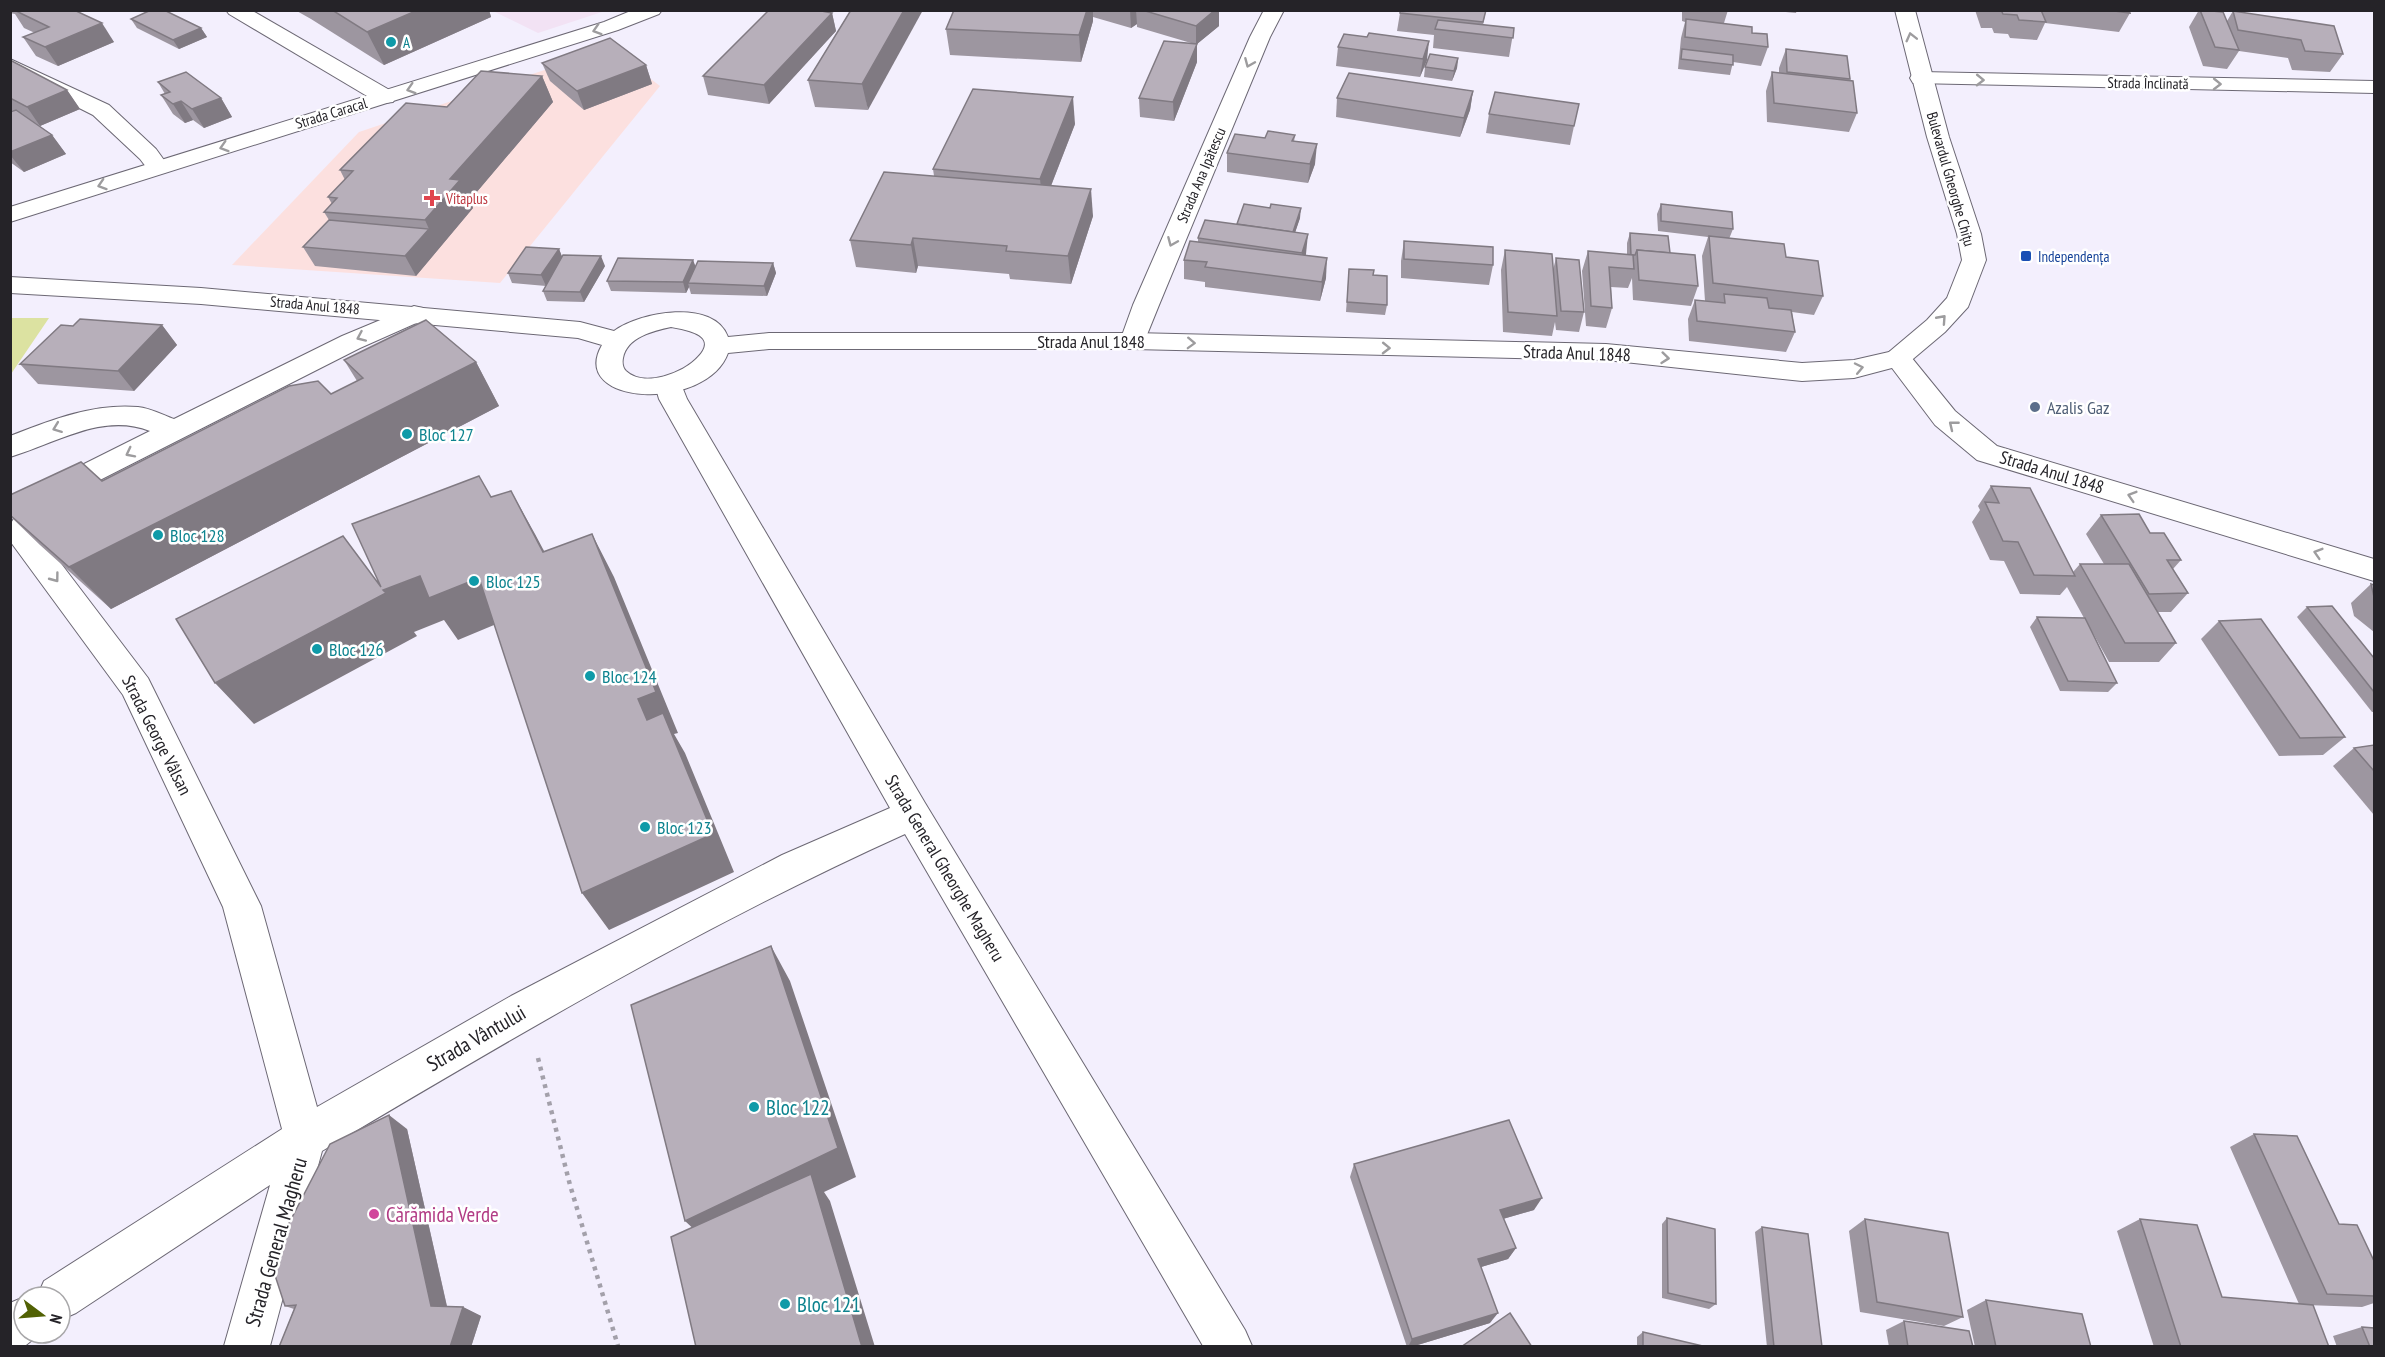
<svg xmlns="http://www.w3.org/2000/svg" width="2385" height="1357" viewBox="0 0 2385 1357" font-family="'PT Sans Narrow',sans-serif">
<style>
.commercial{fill:#f2e2f4}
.medical{fill:#fce0df}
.green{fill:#dce2a1}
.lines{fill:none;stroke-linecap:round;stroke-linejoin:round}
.minor-casing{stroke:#6c6874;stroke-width:2}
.major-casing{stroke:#6c6874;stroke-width:2}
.path{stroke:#a3a0aa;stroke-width:4.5;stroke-dasharray:4 5;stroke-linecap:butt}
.minor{fill:#fff;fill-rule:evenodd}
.major{fill:#fff;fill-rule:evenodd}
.wall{fill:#9d96a0}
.shaded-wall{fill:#807a82}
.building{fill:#b7afba;stroke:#807a82;stroke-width:1.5}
.oneway{stroke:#9d9c9e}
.culture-dot{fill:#0f9aa8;stroke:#fff;stroke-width:2}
.health-dot{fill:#e0444e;stroke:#fff;stroke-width:2}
.transit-dot{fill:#1a4fb4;stroke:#fff;stroke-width:2}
.service-dot{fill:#5c6f8a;stroke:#fff;stroke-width:2}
.hotel-dot{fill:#d1479c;stroke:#fff;stroke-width:2}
.labels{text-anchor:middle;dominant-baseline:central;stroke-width:5;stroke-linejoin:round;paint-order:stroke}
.far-culture-label{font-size:15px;fill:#0d838f;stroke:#fff;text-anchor:start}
.far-street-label{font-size:15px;fill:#252328;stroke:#fff}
.far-health-label{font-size:15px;fill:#be3a42;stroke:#fff;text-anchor:start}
.far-transit-label{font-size:15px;fill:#164399;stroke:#fff;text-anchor:start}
.street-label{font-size:18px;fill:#252328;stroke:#fff}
.service-label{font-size:18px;fill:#4e5e75;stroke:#fff;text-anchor:start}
.culture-label{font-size:18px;fill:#0d838f;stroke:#fff;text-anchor:start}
.near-street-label{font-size:21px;fill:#252328;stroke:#fff}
.near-culture-label{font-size:21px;fill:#0d838f;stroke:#fff;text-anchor:start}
.near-hotel-label{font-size:21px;fill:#b23c85;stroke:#fff;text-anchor:start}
</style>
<rect width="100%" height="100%" fill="#f3effd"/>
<polygon class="commercial" points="493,11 605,11 538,33"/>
<polygon class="medical" points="610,48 660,86 500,283 232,265 359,132"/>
<polygon class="green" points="11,318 49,318 11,374 10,318"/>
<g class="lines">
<defs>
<g id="minor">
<polygon points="226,10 251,10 393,92 396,97 393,102 385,103 377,102 229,14"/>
<polygon points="1264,10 1284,10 1270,37 1159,305 1142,347 1133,349 1124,347 1120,341 1133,305 1250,37"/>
<polygon points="10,59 109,105 156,149 169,167 166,172 158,174 150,172 140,159 93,115 10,73"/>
<polygon points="1921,72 2374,81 2374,93 1913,83 1910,78 1913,73"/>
<path d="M414,306L423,308L427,314L423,320L360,348L92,484L46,514L37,532L148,678L255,894L261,906L317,1107L511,996L782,855L890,808L659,399L655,385L659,379L669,376L679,379L687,399L925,803L1245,1330L1252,1346H1203L905,834C703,925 512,1038 322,1151L270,1346H224L270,1185L76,1313L60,1320V1297H37L44,1281L282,1129L223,907L123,695L10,541V525L25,500L72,470L150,431C102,412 55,444 10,457V436C51,420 94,403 138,407C150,408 163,415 174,419L342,336Z"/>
<polygon points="1898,349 1907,352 1955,411 1997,446 2374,559 2374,581 1977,460 1935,425 1889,364 1885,358 1889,352"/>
<polygon points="24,1297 24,1333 41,1333 26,1345 10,1346 10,1303"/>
</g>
<g id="major">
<polygon points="633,10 662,10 659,14 618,30 10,222 10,207 604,22"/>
<path d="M1895,10H1915L1949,137L1981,234L1986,260L1968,307L1945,332L1907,364L1854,378L1802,381L1606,360L1133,349H769L728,353C707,412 567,406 602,345L578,338L201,304L10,293V277L201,288L580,322L614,331C639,312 714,298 728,337L769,333H1133L1606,344L1802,363L1854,360L1889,352L1927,320L1947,298L1962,260L1957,234L1927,137ZM671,327C687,330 719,335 698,357C684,373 644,388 626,371C623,368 622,363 623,358C627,337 653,331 671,327Z"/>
</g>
</defs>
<use href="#minor" class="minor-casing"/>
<use href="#major" class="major-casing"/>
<polyline class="path" points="538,1058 570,1185 618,1346"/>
<use href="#minor" class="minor"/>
<use href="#major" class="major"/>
</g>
<g class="wall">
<polygon points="10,10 74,10 114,42 58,66 36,56 23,37 35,33 24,28 15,14 10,13"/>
<polygon points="295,10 489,10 491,17 384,65 311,19"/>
<polygon points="851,10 868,110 815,107 808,80"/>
<polygon points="954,10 1219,10 1219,26 1197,44 1197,62 1174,121 1140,117 1139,98 1191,43 1137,27 1137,24 1131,28 1093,17 1093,21 1081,62 950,55 946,29"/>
<polygon points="1486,10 1483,25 1514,28 1509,57 1433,48 1434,35 1397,31 1400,13"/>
<polygon points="1682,10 1728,10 1724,23 1752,33 1768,47 1761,66 1733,62 1730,75 1678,69 1681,38 1685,22 1682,21"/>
<polygon points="1765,10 1797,10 1796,13"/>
<polygon points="1975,10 2129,10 2130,13 2119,32 2045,23 2037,40 2010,38 2008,34 1994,33 1992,28 1981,28"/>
<polygon points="2199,10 2212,10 2227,21 2233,11 2343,54 2330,72 2292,70 2288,58 2239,51 2227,69 2203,66 2189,27"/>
<polygon points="832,13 836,31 769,104 708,95 703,76"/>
<polygon points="131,19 201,28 207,37 179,49 137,28"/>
<polygon points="1367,37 1427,60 1420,77 1336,66 1338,47"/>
<polygon points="1786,49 1850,79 1849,81 1857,113 1849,132 1767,122 1766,91 1772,72 1779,73 1779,68"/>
<polygon points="1458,58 1457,68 1452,81 1424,77 1425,67"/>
<polygon points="10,60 67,90 80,109 40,126 34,122 52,135 66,154 24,172 10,162 10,112 13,111 10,110"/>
<polygon points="542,63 646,65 652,84 584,110 550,81"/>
<polygon points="542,76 553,102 470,200 473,208 416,276 315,266 303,247 329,220 324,212 332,204 328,197 345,180 340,170 447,107"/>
<polygon points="158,82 221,98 232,117 204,128 193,120 185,123 173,114 161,95 165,94"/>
<polygon points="1473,91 1470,110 1460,137 1336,117 1337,98"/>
<polygon points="1489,114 1574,126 1570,145 1486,133"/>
<polygon points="1075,124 1051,186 1093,216 1071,284 1010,279 1009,274 918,266 916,273 856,267 850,240 934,176 933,169"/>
<polygon points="1295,135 1294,142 1315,164 1308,183 1227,172 1227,153 1265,138"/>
<polygon points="1661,204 1733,229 1729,239 1786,257 1823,296 1814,315 1792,312 1795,332 1786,352 1689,341 1688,319 1695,300 1705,301 1702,256 1708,237 1658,231 1657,214"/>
<polygon points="1300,218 1295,232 1306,254 1306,255 1326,278 1320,301 1205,287 1205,282 1184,279 1184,260 1198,242 1198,238 1237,224"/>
<polygon points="1630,233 1670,253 1698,286 1691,306 1633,300 1632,278 1628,288 1611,287 1612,308 1606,328 1586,326 1582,271 1588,251 1627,255 1627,243"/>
<polygon points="1404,241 1493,265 1489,285 1401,278 1401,261"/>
<polygon points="559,249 562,257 605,266 584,302 547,301 543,291 546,286 512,283 508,273"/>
<polygon points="1505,250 1553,270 1556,258 1584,312 1579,332 1556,330 1555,322 1552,336 1503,332 1501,270"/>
<polygon points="693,260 695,267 773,263 776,273 767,296 691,294 689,287 686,293 611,291 607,281"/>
<polygon points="1349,269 1373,275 1387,305 1385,315 1346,312"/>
<polygon points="162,325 177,345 134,391 38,384 20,364 73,326"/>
<polygon points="344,360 476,362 499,406 111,609 40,545 10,516 10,495 102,481 331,394 357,381"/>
<polygon points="1991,486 2073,572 2080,564 2104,564 2086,534 2101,515 2150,533 2181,560 2173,569 2188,593 2171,612 2157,612 2176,643 2159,662 2109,662 2090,628 2117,683 2108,692 2060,691 2030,627 2037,617 2084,618 2067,587 2060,595 2020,594 2004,561 1990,560 1972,522 1980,510 1978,506"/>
<polygon points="2371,584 2374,585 2374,632 2354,616 2351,603"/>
<polygon points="2307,607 2374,658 2374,712 2372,712 2297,617"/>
<polygon points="2219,621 2345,737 2323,755 2279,756 2201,639"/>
<polygon points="2374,745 2374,815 2333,766 2354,748"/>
<polygon points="407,1129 447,1306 463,1307 481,1316 471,1347 279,1347 294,1309 285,1306"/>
<polygon points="2254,1134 2374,1261 2374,1303 2362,1307 2306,1305 2329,1347 2154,1347 2117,1231 2140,1219 2222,1297 2299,1304 2230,1147"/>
<polygon points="1354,1164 1534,1210 1503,1219 1516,1248 1508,1259 1481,1267 1490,1323 1411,1347 1407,1347 1350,1177"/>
<polygon points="1667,1218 1716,1304 1709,1309 1662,1298 1662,1224"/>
<polygon points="1865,1219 1963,1317 1944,1326 1860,1312 1849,1231"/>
<polygon points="1762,1227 1822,1347 1767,1347 1755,1232"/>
<polygon points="1986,1300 2091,1347 1975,1347 1967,1310"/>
<polygon points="1904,1321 1973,1347 1889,1347 1886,1330"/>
<polygon points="2362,1327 2374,1347 2337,1347 2333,1336"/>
<polygon points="1643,1332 1707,1347 1637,1347 1637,1337"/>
</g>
<g class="shaded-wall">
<polygon points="418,10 489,10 491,17 384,65 367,32"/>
<polygon points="904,10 923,10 868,110 862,84"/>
<polygon points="1087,10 1093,10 1093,21 1081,62 1079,35"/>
<polygon points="1130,10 1136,10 1137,24 1131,28"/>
<polygon points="1215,10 1219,10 1219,26 1197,44 1197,62 1174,121 1173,102 1196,44 1196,26"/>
<polygon points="832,13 836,31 769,104 764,85"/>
<polygon points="102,23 114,42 58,66 45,47"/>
<polygon points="201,28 207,37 179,49 173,40"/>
<polygon points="1429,41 1427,60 1420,77 1423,59"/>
<polygon points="1458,58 1457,68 1452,81 1454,71"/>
<polygon points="646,65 652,84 584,110 577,91"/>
<polygon points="542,76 553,102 470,200 473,208 416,276 405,256 429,229 425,220 450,179"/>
<polygon points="67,90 80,109 40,126 27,107"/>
<polygon points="1473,91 1470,110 1460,137 1464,118"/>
<polygon points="1073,97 1075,124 1043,206 1040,179"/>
<polygon points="221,98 232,117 204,128 192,109"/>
<polygon points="181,101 193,120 185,123 173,104"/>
<polygon points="52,135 66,154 24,172 10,155 10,152"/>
<polygon points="1317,144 1315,164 1308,183 1310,164"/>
<polygon points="1091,189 1093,216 1071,284 1068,256"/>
<polygon points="1301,208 1300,218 1290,248 1291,238"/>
<polygon points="1308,234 1306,254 1300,272 1302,253"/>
<polygon points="913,238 918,266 916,273 911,245"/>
<polygon points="559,249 563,259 546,286 541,275"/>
<polygon points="601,256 605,266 584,302 580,292"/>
<polygon points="1327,258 1326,278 1320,301 1322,282"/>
<polygon points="693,260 697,270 688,283 689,287 686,293 683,282"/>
<polygon points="773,263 776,273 767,296 764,286"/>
<polygon points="162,325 177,345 134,391 118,371"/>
<polygon points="476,362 499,406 111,609 69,567"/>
<polygon points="511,491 535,534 567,594 543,552"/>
<polygon points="592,534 614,577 678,733 674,734 685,753 734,872 609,930 582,893 638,699"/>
<polygon points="420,576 479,578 506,620 458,640 444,620 414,632 417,636 254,724 215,683 383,590"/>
<polygon points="771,946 790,981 856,1177 824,1192 830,1201 875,1347 862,1347 712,1246 685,1221"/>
<polygon points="389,1115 407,1129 449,1316 431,1306"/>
<polygon points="1542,1198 1534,1210 1492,1222 1500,1210"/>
<polygon points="1516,1248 1508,1259 1471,1270 1478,1259"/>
<polygon points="463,1307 481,1316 471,1347 450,1347"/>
<polygon points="1498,1313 1490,1323 1411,1347 1408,1347 1412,1339"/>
</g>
<g class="building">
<polygon points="14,10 74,10 102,23 45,47 23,37 49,27"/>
<polygon points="151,10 164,10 201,28 173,40 131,19"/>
<polygon points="332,10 418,10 367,32"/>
<polygon points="769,10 816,10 832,13 764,85 703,76"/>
<polygon points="851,10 904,10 862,84 808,80"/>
<polygon points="954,10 1087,10 1079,35 946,29"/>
<polygon points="1142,10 1215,10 1196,26"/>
<polygon points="1400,10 1486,10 1483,22 1400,13"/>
<polygon points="2001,10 2041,10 2046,22 2019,20 2017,15 2003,14"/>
<polygon points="2107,10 2129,10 2130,13"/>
<polygon points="2200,10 2223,12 2239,50 2215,47"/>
<polygon points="2233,11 2334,26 2343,54 2305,51 2301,40 2238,30"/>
<polygon points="1686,19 1752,27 1752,33 1767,34 1768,47 1685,37"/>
<polygon points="1438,20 1514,28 1513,38 1435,29"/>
<polygon points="1369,33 1429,41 1423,59 1338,47 1344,34 1367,37"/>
<polygon points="610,38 646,65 577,91 542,63"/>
<polygon points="1164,41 1197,44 1173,102 1139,98"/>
<polygon points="1682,49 1733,55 1733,65 1681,59"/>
<polygon points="1786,49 1847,56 1850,79 1787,72"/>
<polygon points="1430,54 1458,58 1454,71 1425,67"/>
<polygon points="10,60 67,90 27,107 10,98"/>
<polygon points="481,71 542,76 450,179 460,180 425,220 324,212 337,198 328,197 353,171 340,170 406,103 447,107"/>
<polygon points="186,72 221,98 192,109 181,101 173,104 161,95 170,92 158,82"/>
<polygon points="1772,72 1853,81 1857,113 1774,103"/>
<polygon points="1349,73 1473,91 1464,118 1337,98"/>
<polygon points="973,89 1073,97 1040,179 933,169"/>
<polygon points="1495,92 1579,104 1574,126 1489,114"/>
<polygon points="16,110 52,135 10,152 10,112"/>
<polygon points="1268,131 1295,135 1292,141 1317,144 1310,164 1227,153 1235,134 1265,138"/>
<polygon points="884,172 1091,189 1068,256 1006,251 1007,246 913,238 911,245 850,240"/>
<polygon points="1244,204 1270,208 1271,204 1301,208 1293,232 1237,224"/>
<polygon points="1661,204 1732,212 1733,229 1661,221"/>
<polygon points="329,220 429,229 405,256 303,247"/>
<polygon points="1205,220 1308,234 1302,253 1198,238"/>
<polygon points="1630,233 1668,236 1670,253 1637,250 1635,255 1631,255"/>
<polygon points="1709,236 1784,244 1786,257 1818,261 1823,296 1713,283"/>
<polygon points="1190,241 1327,258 1322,282 1205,267 1207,262 1184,260"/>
<polygon points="1404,241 1493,247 1493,265 1404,259"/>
<polygon points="526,247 559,249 541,275 508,273"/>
<polygon points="1505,250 1552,254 1557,316 1508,312"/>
<polygon points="1637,250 1695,255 1698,286 1639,280"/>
<polygon points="1588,251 1633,255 1634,269 1609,267 1612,308 1591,306"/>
<polygon points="563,255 601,256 580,292 543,291"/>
<polygon points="618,258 693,260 683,282 607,281"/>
<polygon points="1556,258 1579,260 1584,312 1561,311"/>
<polygon points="698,261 773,263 764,286 688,283"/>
<polygon points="1349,269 1374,270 1373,275 1387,276 1387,305 1347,302"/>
<polygon points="1724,294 1767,298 1769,308 1791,310 1795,332 1697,321 1695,300 1725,303"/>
<polygon points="80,319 162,325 118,371 20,364 61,325 73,326"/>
<polygon points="426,320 476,362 69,567 10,515 10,495 81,462 102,481 289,386 318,381 331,394 363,378 344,360"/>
<polygon points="479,476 491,497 511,491 543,552 592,534 656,692 638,699 647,720 663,713 713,834 582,893 479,578 429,598 420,576 383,590 386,593 215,683 176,619 343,536 381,587 352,524"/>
<polygon points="1991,486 2030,488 2075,576 2034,575 2018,542 2003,541 1985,502 1999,503"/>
<polygon points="2139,514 2150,533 2164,533 2181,560 2167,560 2188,593 2149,594 2101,515"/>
<polygon points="2080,564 2129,564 2176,643 2125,643"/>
<polygon points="2371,584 2374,585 2374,597"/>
<polygon points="2332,606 2374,658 2374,692 2307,607"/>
<polygon points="2037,617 2085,618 2117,683 2068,681"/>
<polygon points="2261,619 2345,737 2300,738 2219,621"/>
<polygon points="2374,745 2374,771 2354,748"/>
<polygon points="771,946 838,1148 685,1221 631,1005"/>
<polygon points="389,1115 431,1306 463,1307 450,1347 279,1347 296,1305 285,1306 270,1260 330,1144"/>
<polygon points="1509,1120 1542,1198 1500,1210 1516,1248 1478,1259 1498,1313 1412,1339 1354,1164"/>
<polygon points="2254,1134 2297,1136 2339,1224 2357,1225 2374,1261 2374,1296 2327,1294"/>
<polygon points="811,1174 862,1347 696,1347 671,1237"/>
<polygon points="1667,1218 1715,1229 1716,1304 1668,1293"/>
<polygon points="1865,1219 1948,1233 1963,1317 1877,1302"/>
<polygon points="2140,1219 2197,1225 2222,1297 2313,1305 2329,1347 2181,1347"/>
<polygon points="1762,1227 1808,1234 1822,1347 1774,1347"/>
<polygon points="1986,1300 2082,1314 2091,1347 1996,1347"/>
<polygon points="1510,1313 1532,1347 1461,1347"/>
<polygon points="1904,1321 1969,1331 1973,1347 1908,1347"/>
<polygon points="2362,1327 2374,1328 2374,1347 2370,1347"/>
<polygon points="1643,1332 1707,1347 1643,1347"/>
</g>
<defs><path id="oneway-chevron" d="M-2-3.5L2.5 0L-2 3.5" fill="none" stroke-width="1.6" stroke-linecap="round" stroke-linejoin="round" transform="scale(1.5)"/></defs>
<g class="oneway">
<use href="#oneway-chevron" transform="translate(597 30) rotate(163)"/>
<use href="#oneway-chevron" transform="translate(1911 37) rotate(-104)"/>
<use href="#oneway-chevron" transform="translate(1249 63) rotate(113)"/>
<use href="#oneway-chevron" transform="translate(1980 80) rotate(1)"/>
<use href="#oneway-chevron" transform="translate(2217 84) rotate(1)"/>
<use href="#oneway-chevron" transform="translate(411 89) rotate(163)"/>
<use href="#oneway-chevron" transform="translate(224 147) rotate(163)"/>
<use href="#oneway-chevron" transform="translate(102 185) rotate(162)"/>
<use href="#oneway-chevron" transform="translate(1172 242) rotate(113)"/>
<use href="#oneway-chevron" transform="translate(1942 319) rotate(-48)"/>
<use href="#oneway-chevron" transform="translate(361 337) rotate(156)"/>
<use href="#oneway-chevron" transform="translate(1191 343) rotate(2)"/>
<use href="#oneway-chevron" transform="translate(1386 348) rotate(1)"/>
<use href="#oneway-chevron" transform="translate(1665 358) rotate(6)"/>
<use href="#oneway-chevron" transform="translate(1859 368) rotate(-12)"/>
<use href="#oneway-chevron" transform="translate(1953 425) rotate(-141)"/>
<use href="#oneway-chevron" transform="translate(57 428) rotate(159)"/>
<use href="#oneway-chevron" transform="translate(130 453) rotate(153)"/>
<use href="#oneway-chevron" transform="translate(2132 496) rotate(-163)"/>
<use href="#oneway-chevron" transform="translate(2318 553) rotate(-163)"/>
<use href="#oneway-chevron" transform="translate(55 578) rotate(53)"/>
</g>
<g class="culture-dot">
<circle cx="391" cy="42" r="6"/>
<circle cx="407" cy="434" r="6"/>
<circle cx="158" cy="535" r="6"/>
<circle cx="474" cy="581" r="6"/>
<circle cx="317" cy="649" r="6"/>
<circle cx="590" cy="676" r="6"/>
<circle cx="645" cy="827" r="6"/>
<circle cx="754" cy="1107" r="6"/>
<circle cx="785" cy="1304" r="6"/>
</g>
<path class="health-dot" d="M429 189h6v6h6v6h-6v6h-6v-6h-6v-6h6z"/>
<rect class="transit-dot" x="2020" y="250" width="12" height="12" rx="3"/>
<circle class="service-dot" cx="2035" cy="407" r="6"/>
<circle class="hotel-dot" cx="374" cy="1214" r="6"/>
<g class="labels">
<g class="far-culture-label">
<text x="403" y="42">A</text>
</g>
<g class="far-street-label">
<text transform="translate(2148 83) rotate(1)">Strada Înclinată</text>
<text transform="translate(331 113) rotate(-17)">Strada Caracal</text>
<text transform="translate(1201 175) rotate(-67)">Strada Ana Ipătescu</text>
<text transform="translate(1951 179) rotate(74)">Bulevardul Gheorghe Chițu</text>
<text transform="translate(315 305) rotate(5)">Strada Anul 1848</text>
</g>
<g class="far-health-label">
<text x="446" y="198">Vitaplus</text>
</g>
<g class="far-transit-label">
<text x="2038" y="256">Independența</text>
</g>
<g class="street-label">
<text x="1091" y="341">Strada Anul 1848</text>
<text transform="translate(1577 353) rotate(2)">Strada Anul 1848</text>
<text transform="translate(2052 472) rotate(17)">Strada Anul 1848</text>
<text transform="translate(157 735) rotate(63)">Strada George Vâlsan</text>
<text transform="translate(945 868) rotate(59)">Strada General Gheorghe Magheru</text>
</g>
<g class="service-label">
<text x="2047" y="407">Azalis Gaz</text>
</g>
<g class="culture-label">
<text x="419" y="434">Bloc 127</text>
<text x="170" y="535">Bloc 128</text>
<text x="486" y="581">Bloc 125</text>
<text x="329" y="649">Bloc 126</text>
<text x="602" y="676">Bloc 124</text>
<text x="657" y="827">Bloc 123</text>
</g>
<g class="near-street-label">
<text transform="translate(476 1038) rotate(-30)">Strada Vântului</text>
<text transform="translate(276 1242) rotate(-74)">Strada General Magheru</text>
</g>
<g class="near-culture-label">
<text x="766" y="1107">Bloc 122</text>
<text x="797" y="1304">Bloc 121</text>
</g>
<g class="near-hotel-label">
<text x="386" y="1214">Cărămida Verde</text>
</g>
</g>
<rect width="2385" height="1357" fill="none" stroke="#252328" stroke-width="24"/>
<g transform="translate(42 1315) rotate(106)"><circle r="28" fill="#ffffff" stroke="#a8a7a9" stroke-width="1.5"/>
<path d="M0-4.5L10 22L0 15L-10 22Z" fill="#516104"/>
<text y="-9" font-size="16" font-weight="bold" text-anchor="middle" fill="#252328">N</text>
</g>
</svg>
